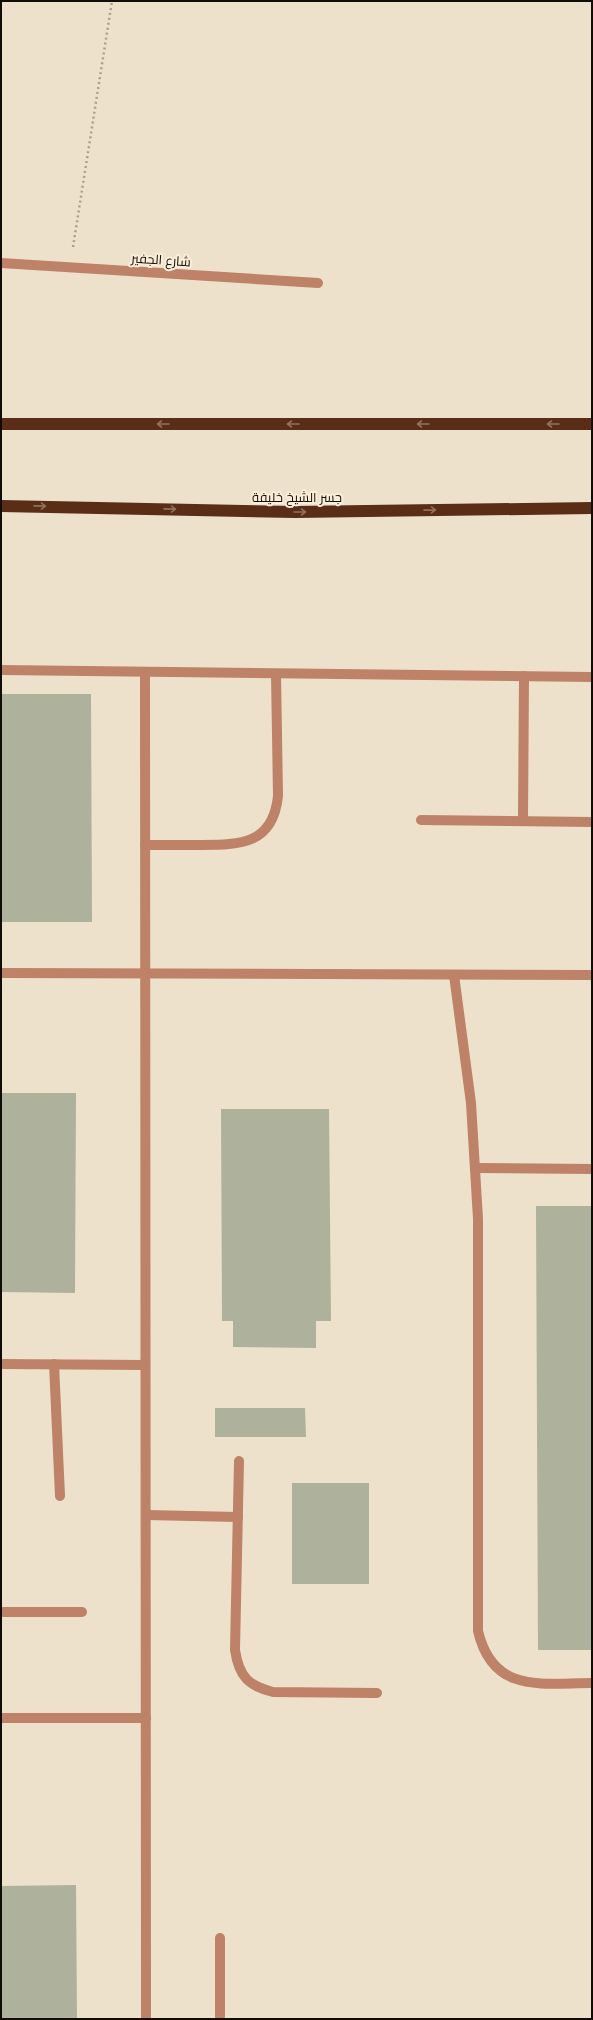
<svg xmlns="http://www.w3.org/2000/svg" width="593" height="2020" viewBox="0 0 593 2020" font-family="Lora,Cairo,serif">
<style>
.building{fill:#aeb19b}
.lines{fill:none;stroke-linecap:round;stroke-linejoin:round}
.path{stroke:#aa9f8f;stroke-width:2.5;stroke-dasharray:2 3;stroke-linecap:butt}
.service{stroke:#bd8267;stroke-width:10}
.minor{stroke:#bd8267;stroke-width:10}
.motorway{stroke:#592d16;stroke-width:12}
.oneway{stroke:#92715a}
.labels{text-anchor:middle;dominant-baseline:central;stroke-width:4;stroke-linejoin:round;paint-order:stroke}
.street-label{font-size:13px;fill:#110d06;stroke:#fbeed9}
</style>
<rect width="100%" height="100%" fill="#eee1cc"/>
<g class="building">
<polygon points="1,694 91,694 92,922 1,922"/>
<polygon points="1,1093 76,1093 75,1293 1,1292"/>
<polygon points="221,1109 329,1109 331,1321 316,1321 316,1348 233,1347 233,1321 222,1321"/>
<polygon points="536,1206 592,1206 592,1650 538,1650"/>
<polygon points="215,1408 305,1408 306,1437 215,1437"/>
<rect x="292" y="1483" width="77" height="101"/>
<polygon points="76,1885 77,2019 1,2019 1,1886"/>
</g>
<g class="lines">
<polyline class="path" points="73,247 112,1"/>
<g class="service">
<polyline points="1,670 592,677"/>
<polyline points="145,672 146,2019"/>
<polyline points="421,820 592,822"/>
<polyline points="523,820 524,676"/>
<path d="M145,845C164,845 183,845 201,845C241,845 273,844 278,796L276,674"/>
<polyline points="1,973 592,975"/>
<path d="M454,975L471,1103L478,1219V1631C493,1694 541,1683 592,1683"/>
<polyline points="475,1168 592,1169"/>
<polyline points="1,1364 145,1365"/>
<polyline points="54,1364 60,1496"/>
<path d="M239,1461L235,1650C239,1676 248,1686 273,1692L377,1693"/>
<polyline points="146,1515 238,1517"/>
<polyline points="1,1612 82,1612"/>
<polyline points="1,1718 146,1718"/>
<polyline points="220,2019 220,1938"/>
</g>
<polyline class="minor" points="1,263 318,283"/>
<g class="motorway">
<polyline points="1,424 592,424"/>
<polyline points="1,506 295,512 592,508"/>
</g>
</g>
<defs><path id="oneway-shaft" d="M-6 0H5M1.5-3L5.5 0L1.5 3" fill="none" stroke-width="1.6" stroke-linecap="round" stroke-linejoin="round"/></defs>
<g class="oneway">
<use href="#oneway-shaft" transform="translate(163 424) rotate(180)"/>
<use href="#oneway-shaft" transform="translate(293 424) rotate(180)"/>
<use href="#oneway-shaft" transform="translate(423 424) rotate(-180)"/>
<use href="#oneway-shaft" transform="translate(553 424) rotate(-180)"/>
<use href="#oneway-shaft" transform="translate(40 506) rotate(1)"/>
<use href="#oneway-shaft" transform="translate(170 509) rotate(1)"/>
<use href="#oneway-shaft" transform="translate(430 510) rotate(-1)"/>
<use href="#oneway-shaft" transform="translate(300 512)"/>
</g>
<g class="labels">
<g class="street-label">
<text transform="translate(161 260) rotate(4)">شارع الجفير</text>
<text x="297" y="497">جسر الشيخ خليفة</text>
</g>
</g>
<rect width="593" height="2020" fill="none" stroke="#110d06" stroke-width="4"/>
</svg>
